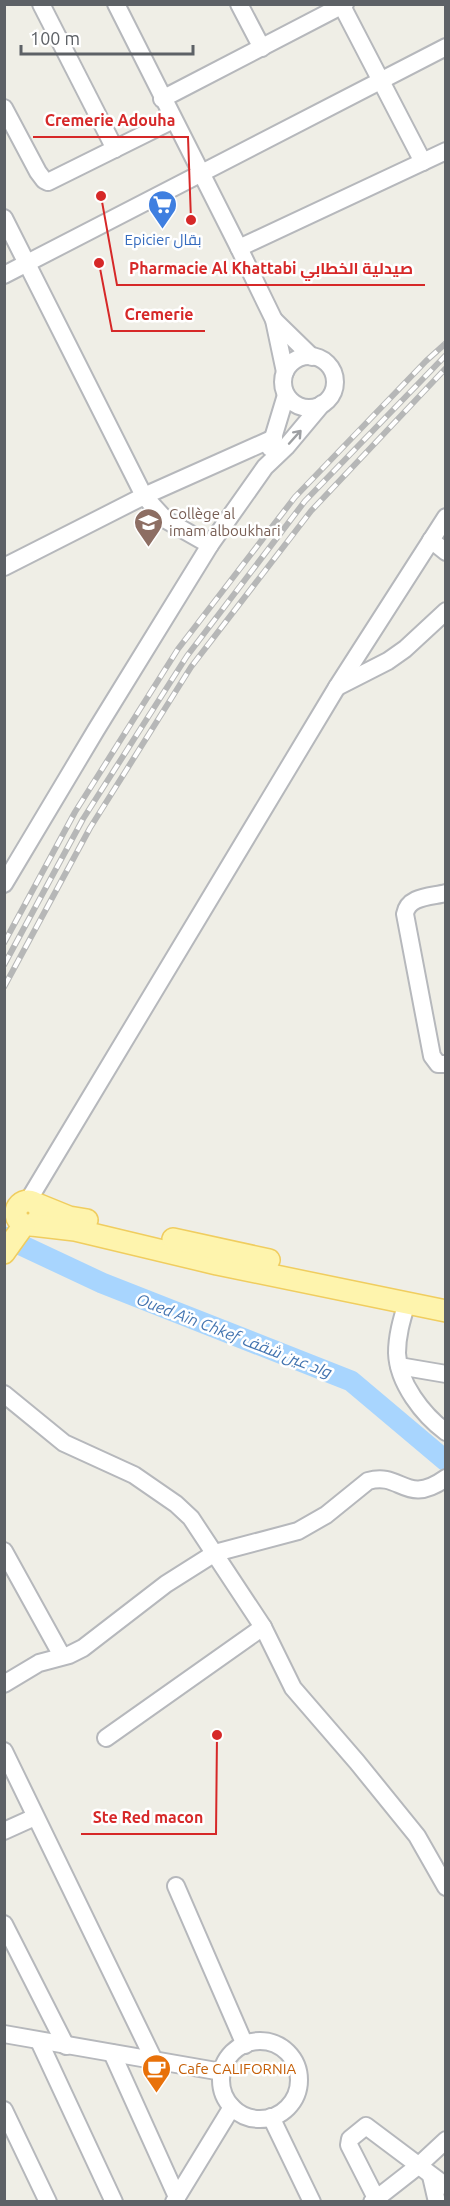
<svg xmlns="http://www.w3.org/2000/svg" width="450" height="2206" viewBox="0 0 450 2206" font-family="Ubuntu,Cairo,sans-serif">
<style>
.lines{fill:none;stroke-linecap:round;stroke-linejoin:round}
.river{stroke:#a8d5fe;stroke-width:21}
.minor-casing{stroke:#b6b8bc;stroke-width:20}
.major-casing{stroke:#f0cd5f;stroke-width:24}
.minor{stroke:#fff;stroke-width:16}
.major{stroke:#fef4ad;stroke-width:21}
.rail-casing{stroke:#b6b7b7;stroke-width:6}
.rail{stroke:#fff;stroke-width:4;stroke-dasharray:11;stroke-linecap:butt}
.oneway{stroke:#9ea0a3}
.labels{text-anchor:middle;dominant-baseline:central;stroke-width:5;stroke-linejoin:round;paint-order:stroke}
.shop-label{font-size:15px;fill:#366cbe;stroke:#fff}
.education-label{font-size:15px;fill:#785e54;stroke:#fff;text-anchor:start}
.food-label{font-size:15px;fill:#c56008;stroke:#fff;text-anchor:start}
.water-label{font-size:16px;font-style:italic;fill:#4374b0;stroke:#fff}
.leader{fill:none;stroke:#d62828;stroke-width:2}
.callout-dot{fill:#d62828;stroke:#fff;stroke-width:2}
.callout-label{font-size:16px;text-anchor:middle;font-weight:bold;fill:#d62828;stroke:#fff;stroke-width:5;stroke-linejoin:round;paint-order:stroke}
</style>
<rect width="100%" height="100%" fill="#efeee6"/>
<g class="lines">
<polyline class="river" points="4,1237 102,1283 351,1381 446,1461"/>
<defs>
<g id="minor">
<polyline points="41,4 115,149"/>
<polyline points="116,4 239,248 274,320 285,372"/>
<polyline points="239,4 262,48"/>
<polyline points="341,4 423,162"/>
<polyline points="162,99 345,4"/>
<polyline points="4,108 38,172 44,180 48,182 173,120"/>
<polyline points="4,218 144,496 166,520 210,545"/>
<polyline points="239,248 446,151"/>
<polyline points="4,275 446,47"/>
<polyline points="274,320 312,357"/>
<circle cx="309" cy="382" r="26"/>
<polyline points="270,448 286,395"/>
<polyline points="431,540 446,552"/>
<polyline points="4,567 144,496 274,438"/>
<polyline points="337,687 388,661 405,649 446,611"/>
<polyline points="4,884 96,730 210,545 265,467 286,447 322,404"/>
<path d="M446,893C430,897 408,896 405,914L432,1056L438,1064H446"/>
<polyline points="28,1201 337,687 446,517"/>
<path d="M407,1302C402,1319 397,1335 397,1353C398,1383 423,1415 446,1432"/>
<polyline points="399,1366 446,1374"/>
<polyline points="4,1394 64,1443 134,1475 176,1504 191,1518 263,1627 293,1688 357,1762 417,1836 446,1887"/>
<polyline points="4,1551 62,1656"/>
<path d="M4,1684L39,1663L69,1655L83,1648L166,1584L215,1553L298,1531L326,1515L368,1481C402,1471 405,1507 446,1478"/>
<polyline points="106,1738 263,1627"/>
<polyline points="4,1751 154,2060"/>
<polyline points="4,1831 35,1817"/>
<polyline points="176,1886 245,2045"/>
<polyline points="4,1924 66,2046"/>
<polyline points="4,2034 222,2072"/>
<polyline points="39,2041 114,2202"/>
<circle cx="260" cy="2080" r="39"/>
<polyline points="112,2053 177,2197"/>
<polyline points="4,2110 48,2202"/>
<polyline points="271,2117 312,2202"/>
<polyline points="431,2176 437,2202"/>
<polyline points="174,2202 232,2107"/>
<polyline points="372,2202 418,2166 446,2140"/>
<polyline points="378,2202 349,2145 350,2139 366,2126 446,2186"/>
</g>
<g id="major">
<circle cx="28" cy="1213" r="12"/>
<polyline points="37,1204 69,1217 87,1220"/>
<polyline points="32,1225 75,1230 217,1264 446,1311"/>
<polyline points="173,1239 269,1260"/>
<polyline points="4,1253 24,1225"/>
</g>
</defs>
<use href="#minor" class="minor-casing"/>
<use href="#major" class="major-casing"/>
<use href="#minor" class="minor"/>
<use href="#major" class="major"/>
<defs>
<g id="rail">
<polyline points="4,943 75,812 178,649 295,497 426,361 446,343"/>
<polyline points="4,965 83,819 187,656 305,501 446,355"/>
<polyline points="4,987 90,828 191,667 311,511 446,368"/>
</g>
</defs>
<use href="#rail" class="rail-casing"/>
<use href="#rail" class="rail"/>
</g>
<defs><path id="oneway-shaft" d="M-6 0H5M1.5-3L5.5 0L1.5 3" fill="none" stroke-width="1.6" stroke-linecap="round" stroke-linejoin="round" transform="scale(1.5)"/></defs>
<use class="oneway" href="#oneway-shaft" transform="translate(295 437) rotate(-48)"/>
<defs>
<symbol id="supermarket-pin" viewBox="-11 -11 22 30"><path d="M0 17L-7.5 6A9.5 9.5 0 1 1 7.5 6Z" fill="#3f7fe0" stroke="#fff"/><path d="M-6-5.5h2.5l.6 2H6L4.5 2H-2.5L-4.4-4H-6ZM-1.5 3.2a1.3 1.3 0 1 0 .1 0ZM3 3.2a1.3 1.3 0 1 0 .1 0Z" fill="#fff"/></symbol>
<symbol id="school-pin" viewBox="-11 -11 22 30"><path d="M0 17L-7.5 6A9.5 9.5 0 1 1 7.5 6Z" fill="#8d6e63" stroke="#fff"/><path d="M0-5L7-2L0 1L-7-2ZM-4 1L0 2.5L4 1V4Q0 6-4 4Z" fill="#fff"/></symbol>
<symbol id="cafe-pin" viewBox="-11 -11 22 30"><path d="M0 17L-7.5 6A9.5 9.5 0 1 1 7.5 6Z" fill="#e8710a" stroke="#fff"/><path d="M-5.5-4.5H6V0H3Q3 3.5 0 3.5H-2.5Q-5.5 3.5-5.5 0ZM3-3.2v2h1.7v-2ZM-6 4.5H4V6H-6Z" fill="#fff"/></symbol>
</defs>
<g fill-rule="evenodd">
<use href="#supermarket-pin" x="146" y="188" width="33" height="45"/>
<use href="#school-pin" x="132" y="506" width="33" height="45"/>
<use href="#cafe-pin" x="140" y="2052" width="33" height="45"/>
</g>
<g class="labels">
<g class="shop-label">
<text x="163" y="239">Epicier بقال</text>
</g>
<g class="education-label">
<text x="169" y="513">Collège al<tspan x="169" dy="17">imam alboukhari</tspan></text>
</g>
<g class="food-label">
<text x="178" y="2068">Cafe CALIFORNIA</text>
</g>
<g class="water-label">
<text transform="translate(234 1335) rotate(21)">Oued Aïn Chkef واد عين شقف</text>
</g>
</g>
<path class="leader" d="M191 220L188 137H33M101 196L117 285H425M99 263L112 331H205M217 1735L216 1834H81"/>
<g class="callout-dot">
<circle cx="191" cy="220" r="6"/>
<circle cx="101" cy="196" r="6"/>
<circle cx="99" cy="263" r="6"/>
<circle cx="217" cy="1735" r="6"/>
</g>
<g class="callout-label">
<text x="110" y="126">Cremerie Adouha</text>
<text x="271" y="274">Pharmacie Al Khattabi صيدلية الخطابي</text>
<text x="159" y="320">Cremerie</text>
<text x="148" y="1823">Ste Red macon</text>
</g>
<rect width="450" height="2206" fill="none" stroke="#5d6166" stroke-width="12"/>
<path d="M21 45v9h172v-9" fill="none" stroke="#5d6166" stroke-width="3"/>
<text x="30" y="45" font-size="18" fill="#5d6166" stroke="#ffffff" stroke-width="4.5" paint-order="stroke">100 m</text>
</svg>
